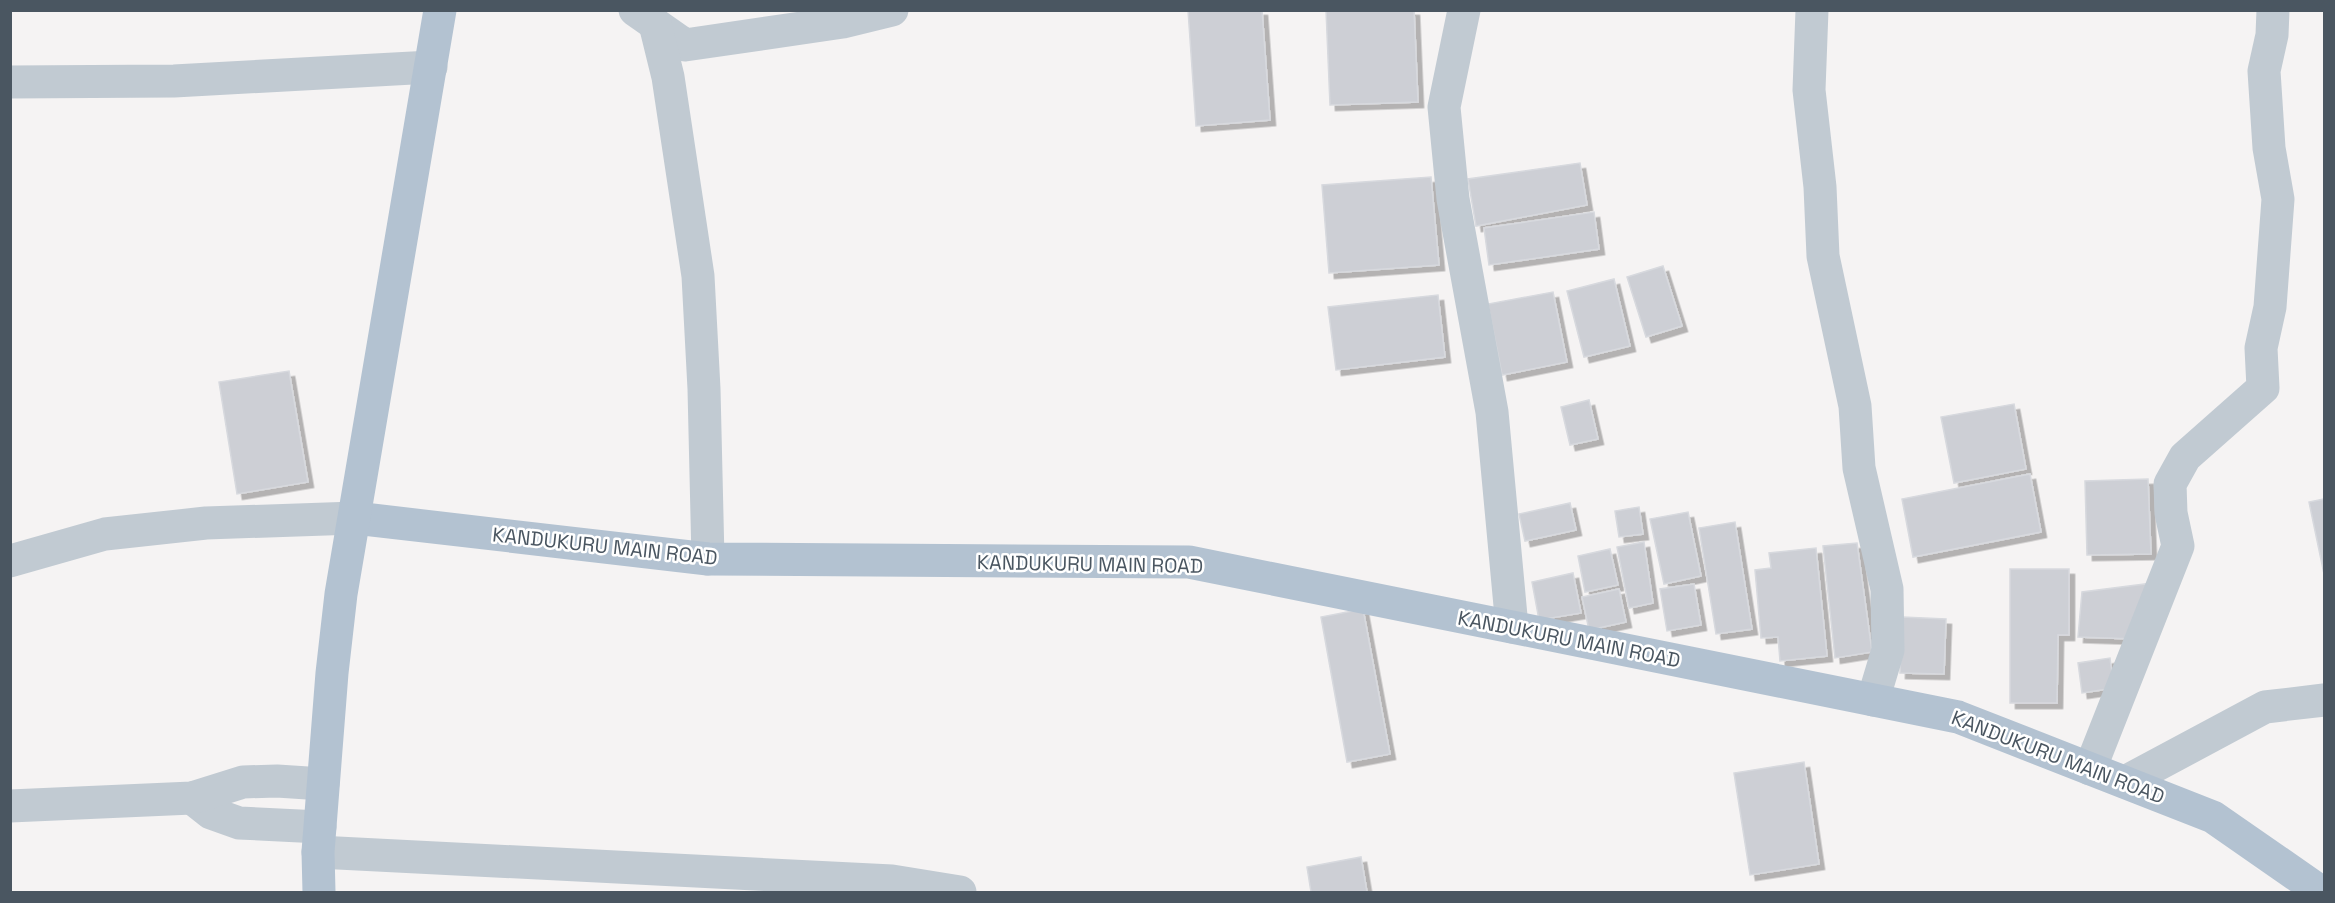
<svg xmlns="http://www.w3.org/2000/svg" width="2335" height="903" viewBox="0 0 2335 903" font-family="'Space Grotesk',sans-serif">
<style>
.building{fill:#cdcfd5;stroke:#d7d9de;stroke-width:1.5;filter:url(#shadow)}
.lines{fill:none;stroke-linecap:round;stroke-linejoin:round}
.street{stroke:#c1cad2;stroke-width:33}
.primary{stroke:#b3c2d1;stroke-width:33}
.labels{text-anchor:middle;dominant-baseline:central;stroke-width:5;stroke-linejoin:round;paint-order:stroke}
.street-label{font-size:20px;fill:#4a5661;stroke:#fff}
</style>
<defs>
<filter id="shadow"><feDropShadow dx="5.5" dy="5.5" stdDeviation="0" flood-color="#0004"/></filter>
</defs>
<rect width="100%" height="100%" fill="#f5f3f3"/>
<g class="building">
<polygon points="1188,10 1262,10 1270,120 1196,126"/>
<polygon points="1326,10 1414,10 1418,102 1330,105"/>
<polygon points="1580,163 1587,205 1476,226 1468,179"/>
<polygon points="1431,177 1439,265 1329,273 1322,185"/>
<polygon points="1594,212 1599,249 1489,265 1484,228"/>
<polygon points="1663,266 1682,326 1646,337 1627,277"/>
<polygon points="1614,279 1630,346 1584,357 1567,291"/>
<polygon points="1553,292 1567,362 1502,375 1488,304"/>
<polygon points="1438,295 1445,357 1336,370 1328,307"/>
<polygon points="289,371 308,482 237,494 219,382"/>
<polygon points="1589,400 1598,439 1570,445 1561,407"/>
<polygon points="2014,404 2026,469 1954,483 1941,417"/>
<polygon points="2030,474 2041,532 1913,557 1902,499"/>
<polygon points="2148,479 2151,554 2087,555 2085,481"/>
<polygon points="2324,499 2324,574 2309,502"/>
<polygon points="1570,503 1576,530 1525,541 1519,514"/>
<polygon points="1639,507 1643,534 1619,537 1615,511"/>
<polygon points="1688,512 1701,576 1664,584 1650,519"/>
<polygon points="1735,522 1752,629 1716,634 1699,528"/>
<polygon points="1644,542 1653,603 1629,608 1617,547"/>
<polygon points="1857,543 1872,652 1835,658 1823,546"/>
<polygon points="1816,548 1827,656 1780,661 1778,637 1761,638 1755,570 1771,568 1769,553"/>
<polygon points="1610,549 1618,585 1585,592 1578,556"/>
<polygon points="2010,569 2069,569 2069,635 2058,635 2057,703 2010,703"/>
<polygon points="1573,573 1581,613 1539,620 1532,582"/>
<polygon points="2153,583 2134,639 2078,637 2082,592"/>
<polygon points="1694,584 1701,625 1667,631 1660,589"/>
<polygon points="1619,589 1626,622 1589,630 1582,597"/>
<polygon points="1363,609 1390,754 1347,762 1321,617"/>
<polygon points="1902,617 1946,619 1944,674 1900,673"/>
<polygon points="2110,658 2114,688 2082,693 2078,663"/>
<polygon points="1804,762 1819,864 1750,875 1734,773"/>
<polygon points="1361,857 1367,892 1311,892 1307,867"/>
</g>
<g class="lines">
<g class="street">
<polyline points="635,10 685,45 843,22 892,10"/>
<polyline points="1464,10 1444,107 1453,199 1492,412 1512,627"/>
<polyline points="1812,10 1809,90 1820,187 1823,256 1855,406 1859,468 1887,589 1888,650 1873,700"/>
<polyline points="655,24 668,77 698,276 704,389 708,559"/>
<polyline points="10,82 174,81 431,67"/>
<polyline points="10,561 105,534 206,523 355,518"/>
<polyline points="2090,769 2178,546 2171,513 2170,484 2185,457 2263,388 2261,348 2270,307 2278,199 2269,148 2264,71 2272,35 2273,10"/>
<polyline points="2125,782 2265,707 2324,700"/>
<polyline points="192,798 211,813 239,823 320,827"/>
<polyline points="10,806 192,798 243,782 277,781 323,784"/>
<polyline points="318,852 892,881 960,892"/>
</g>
<g class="primary">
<polyline points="355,518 708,559 1189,562 1958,717 2213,817 2321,892"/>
<polyline points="319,892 318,852 332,673 341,594 440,10"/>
</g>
</g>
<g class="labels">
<g class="street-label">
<text transform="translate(605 546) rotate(6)">KANDUKURU MAIN ROAD</text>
<text transform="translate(1090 564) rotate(1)">KANDUKURU MAIN ROAD</text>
<text transform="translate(1569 639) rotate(11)">KANDUKURU MAIN ROAD</text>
<text transform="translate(2058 757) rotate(21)">KANDUKURU MAIN ROAD</text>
</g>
</g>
<rect width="2335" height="903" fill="none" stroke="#4a5661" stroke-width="24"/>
</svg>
